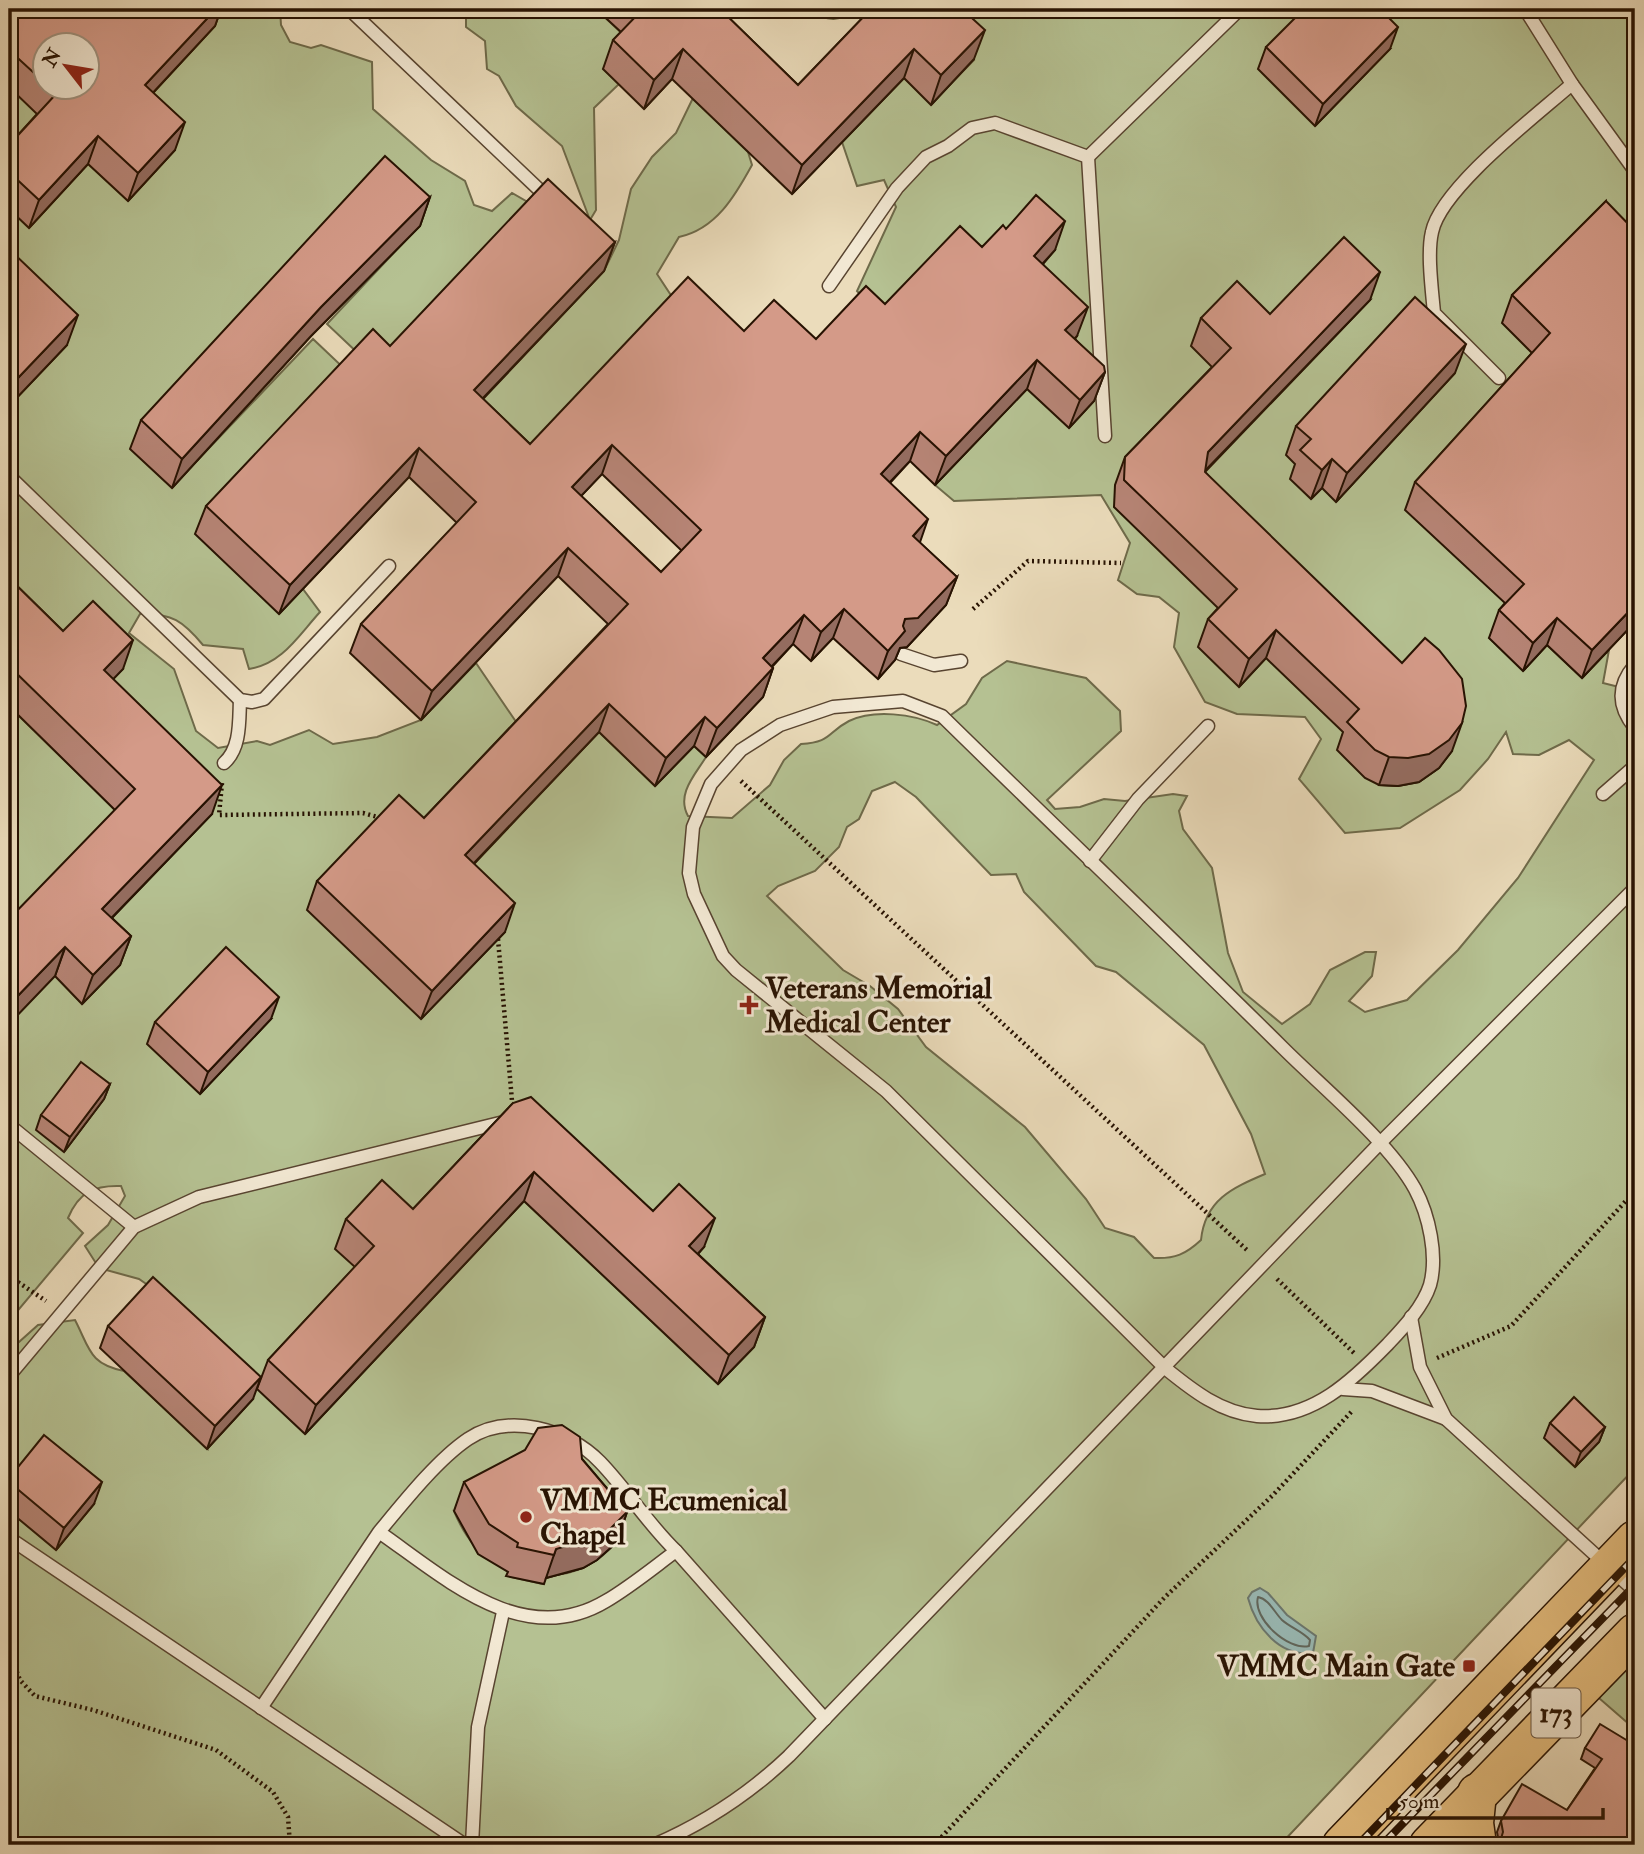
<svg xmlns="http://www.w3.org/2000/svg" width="1644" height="1854" viewBox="0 0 1644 1854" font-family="'IM FELL Double Pica',serif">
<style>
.green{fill:#b5c192;stroke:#6e6a4a;stroke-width:2;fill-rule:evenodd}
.water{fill:#99bab6;stroke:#6b776e;stroke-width:2}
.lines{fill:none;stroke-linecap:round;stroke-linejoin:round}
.shore{stroke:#60665c;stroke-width:2}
.service-casing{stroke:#584430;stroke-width:15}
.primary-casing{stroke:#271202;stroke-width:41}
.path{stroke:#271202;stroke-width:4.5;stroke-dasharray:2 3.5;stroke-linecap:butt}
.service{stroke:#f2e8d3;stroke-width:12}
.primary{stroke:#e6be7e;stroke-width:38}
.rail-casing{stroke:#271202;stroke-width:8}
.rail{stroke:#f2e8d3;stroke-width:5;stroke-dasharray:16;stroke-linecap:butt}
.wall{fill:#b68475;stroke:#271202;stroke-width:2;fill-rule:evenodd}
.shaded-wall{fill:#946c5f;stroke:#271202;stroke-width:2}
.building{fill:#d49a88;stroke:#271202;stroke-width:2;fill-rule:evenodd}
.poi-dot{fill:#8f2418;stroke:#f2e8d3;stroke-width:2.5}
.labels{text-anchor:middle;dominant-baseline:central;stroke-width:6;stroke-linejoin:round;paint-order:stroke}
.shield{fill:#f2e8d3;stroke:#645241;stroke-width:2}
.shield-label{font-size:28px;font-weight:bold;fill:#271202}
.poi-label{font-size:30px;font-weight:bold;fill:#271202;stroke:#f2e8d3;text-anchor:start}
</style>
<rect width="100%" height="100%" fill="#ebdcbb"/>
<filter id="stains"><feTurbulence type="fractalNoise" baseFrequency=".00286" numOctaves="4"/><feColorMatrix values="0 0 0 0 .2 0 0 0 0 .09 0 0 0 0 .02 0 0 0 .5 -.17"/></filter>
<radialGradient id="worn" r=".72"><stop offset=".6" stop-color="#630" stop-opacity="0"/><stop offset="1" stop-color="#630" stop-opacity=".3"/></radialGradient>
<g class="green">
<path d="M9,9H280L281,25L290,42L311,48L321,45L372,62L373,109L431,160L465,181L474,205L492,211L512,193L538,208L380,374L327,324L419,226L375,186L172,487L313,339L349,373L303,589L320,612C298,636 282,664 249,669L243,649L203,645C183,621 172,613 140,614L129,633L174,669L196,731L218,748L257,741L270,745L309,730L333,744L377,737L421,720L476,663L523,732L454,884L599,732L655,786L694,746L706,757C695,775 676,794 688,816L732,818L770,785L784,760L801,744C832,742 826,733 849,721C874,709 913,714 937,725L966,704L982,678L1007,661L1086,678L1120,711L1121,731L1047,800L1055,809L1080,807L1104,799L1125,801L1173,794L1187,796L1179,811L1183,829L1212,868L1228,953L1243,992L1282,1024L1310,1004L1330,970L1365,952H1376L1372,976L1349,1001L1365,1012L1407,1000L1458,950L1518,878L1594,760L1569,740L1539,755L1513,754L1506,732L1488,759L1460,790L1400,828L1345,833L1299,779L1321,739L1305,717L1237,714L1205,702L1174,647L1179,613L1159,597L1137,594L1118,580L1130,543L1101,495L954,501L935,485L1077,336L885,322L857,291L896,207L884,180L857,186L842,142L904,78L931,104L974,60L947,34L972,9H1635V265L1602,423L1514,612L1489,638L1523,670L1547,645L1582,678L1609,650L1603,683L1635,691V1468L1280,1845H9V1351L38,1325L75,1320C90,1349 89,1364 124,1371L207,1448L162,1295L139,1279L99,1268L85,1246L108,1225L125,1196L121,1186C94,1185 79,1192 68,1218L83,1233L9,1321V1024L55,976L82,1004L120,965L92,938L212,814L9,618ZM46,46H88V88H46ZM895,782L916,797L991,875L1016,874L1024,892L1096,966L1116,972L1204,1045L1251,1134L1265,1174C1232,1188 1205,1200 1201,1240C1186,1254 1175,1259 1154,1258L1134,1237L1105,1228L1086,1199L1025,1127L926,1047L898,1009L870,986L843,970L767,896L778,886L815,871L839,847L847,827L859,819L872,791ZM514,1120L642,1241L704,1247L678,1275L754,1347L718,1384L524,1201L305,1434L364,1275ZM454,1511L617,1541C600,1562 574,1576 547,1575L543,1584L507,1576L508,1570C480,1556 466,1540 454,1511Z"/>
<polygon points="466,9 596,9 630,41 603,69 619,84 594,108 596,210 590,220 562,146 516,106 499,76 487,69 485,41 466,27"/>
<path d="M806,9H867C840,19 832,25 806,9Z"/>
<path d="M693,98L748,152L752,165C735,196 716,229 679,237L657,274L678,306L519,473L463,419L604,271L619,240L631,189L652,157L676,133Z"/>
<polygon points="9,706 124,819 9,937"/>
<polygon points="1635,1648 1635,1725 1630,1725 1592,1692"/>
</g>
<path class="water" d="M1260,1588L1268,1593L1287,1615L1316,1636L1313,1653C1280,1657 1256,1628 1248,1598L1252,1592Z"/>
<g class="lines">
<path class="shore" d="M1258,1597C1269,1599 1274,1612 1282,1620C1291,1628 1302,1631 1310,1640L1309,1646C1288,1651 1252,1618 1258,1597Z"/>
<defs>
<g id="service">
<polyline points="349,9 549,199"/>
<polyline points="1525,9 1572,84 1635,171"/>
<polyline points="1088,157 1240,9"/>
<polyline points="829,286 897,188 926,157 948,146 972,128 995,123 1088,157 1105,436"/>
<path d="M1499,378L1434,313C1432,290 1427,253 1432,232C1441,188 1537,115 1572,84"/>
<polyline points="9,476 240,700 252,702 264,699 389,566"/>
<polyline points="901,654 934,665 961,661"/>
<path d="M1635,665C1616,687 1618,707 1635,728"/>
<path d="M903,701L942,716C1055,827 1170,936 1283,1048C1322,1087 1389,1142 1415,1189C1429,1215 1438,1256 1430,1285C1423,1307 1403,1328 1388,1344C1353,1380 1312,1420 1257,1416C1221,1413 1192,1390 1165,1368L886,1091L736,970L723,956L694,894L689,873L693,827L711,784L741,750L780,725L833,707Z"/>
<path d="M224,763C241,748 239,721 240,700"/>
<polyline points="1603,794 1635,766"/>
<polyline points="1090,861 1138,799 1208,726"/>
<polyline points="9,1125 134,1227"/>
<polyline points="1411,1317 1420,1367 1446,1419 1635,1591"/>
<polyline points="9,1376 134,1227 199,1197 508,1121"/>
<polyline points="1343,1389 1372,1391 1446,1419"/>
<polyline points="9,1538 465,1845"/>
<polyline points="676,1551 825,1719"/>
<path d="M261,1708L379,1532C444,1577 523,1651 606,1601C630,1587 653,1568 676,1551C648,1524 627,1490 600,1462C568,1429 509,1412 468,1439C437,1460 403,1503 379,1532"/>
<polyline points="472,1845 478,1727 503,1612"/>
<path d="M654,1845C705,1823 748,1795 789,1756L1379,1144L1635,888"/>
</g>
<g id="primary">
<polyline points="1477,1793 1474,1823 1477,1845"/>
<polyline points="1342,1845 1635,1540"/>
<polyline points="1429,1845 1635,1633"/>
</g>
</defs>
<use href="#service" class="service-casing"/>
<use href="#primary" class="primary-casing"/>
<g class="path">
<polyline points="973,609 1028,561 1121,563"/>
<polyline points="741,781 1248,1251"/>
<polyline points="222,783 219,815 363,813 381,818"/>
<polyline points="498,939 512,1101"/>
<polyline points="9,1276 46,1301"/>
<polyline points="1277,1279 1354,1353"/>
<polyline points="1437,1358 1511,1326 1635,1191"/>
<polyline points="9,1651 20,1680 35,1696 93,1710 216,1750 273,1792 288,1817 290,1845"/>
<polyline points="934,1845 1165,1597 1273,1495 1353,1410"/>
</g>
<use href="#service" class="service"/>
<use href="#primary" class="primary"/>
<defs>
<g id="rail">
<polyline points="1358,1845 1635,1557"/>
<polyline points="1382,1845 1635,1585"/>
</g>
</defs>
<use href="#rail" class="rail-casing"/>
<use href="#rail" class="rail"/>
</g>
<g class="wall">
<path d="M24,9H221L215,26L153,93L175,150L128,201L88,164L29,228L9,209V145L37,114L9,87V26ZM46,46L88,88H46Z"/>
<polygon points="596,9 720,9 798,85 871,9 972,9 967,14 974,59 931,105 904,78 792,194 672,79 644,109 603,69 613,40 621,32"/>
<polygon points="1266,47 1390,49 1315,126 1258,69"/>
<polygon points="430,197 420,226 311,336 172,488 130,449 141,420"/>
<polygon points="1606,201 1635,622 1582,678 1547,645 1523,671 1489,638 1499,610 1505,603 1405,510 1415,482 1532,353 1502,323 1512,295"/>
<path d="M1006,229L1055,250L1043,264L1077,336L1075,339L1105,372L1094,401L1069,428L1027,389L935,485L910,461L890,483L920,543L957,577L946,605L907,647L900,648L895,660L878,679L833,638L811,661L793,644L772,667L773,668L763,697L706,757L694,746L655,786L599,732L474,864L505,932L421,1019L307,910L317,881L424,818L608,624L558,576L421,720L350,653L361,624L457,523L409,477L279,614L195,534L206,506L390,346L615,242L604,271L483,399L530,444L744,331L816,339L885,304L982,247ZM602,474L682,551L661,572L581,496Z"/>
<polygon points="9,249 67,345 9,406"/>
<polygon points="1370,300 1205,472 1452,751 1439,768 1419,782 1398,786 1379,785 1365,778 1337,750 1343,732 1266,658 1239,687 1198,647 1208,619 1218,608 1114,507 1115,485 1125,457 1212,367 1191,346 1201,318 1270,314"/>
<polygon points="1455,373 1336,502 1322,488 1311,499 1290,479 1295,464 1286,455 1296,426"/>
<polygon points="9,578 63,631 123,669 113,679 212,814 112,918 131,936 120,965 82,1004 55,976 115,810 9,706"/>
<polygon points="271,1019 200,1094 147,1044 155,1022"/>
<polygon points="110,1084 104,1099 64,1152 36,1130 41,1115"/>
<polygon points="513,1103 653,1211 704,1247 698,1254 765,1317 754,1347 718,1384 524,1201 305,1434 257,1389 268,1360 355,1267 335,1249 346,1219 413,1209"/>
<polygon points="108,1326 253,1399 207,1449 100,1348"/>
<polygon points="1550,1423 1605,1427 1599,1442 1575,1467 1544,1438"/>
<polygon points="582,1459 627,1512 617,1542 597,1560 583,1568 546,1578 544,1584 506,1576 508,1572 478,1554 454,1511 464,1482"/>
<polygon points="9,1478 94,1504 56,1550 9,1511"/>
<polygon points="1633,1744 1635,1845 1498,1845 1499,1843 1497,1832 1501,1821 1567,1810 1595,1768 1581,1759 1585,1748"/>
</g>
<g class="shaded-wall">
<polygon points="216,9 221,9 215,26 135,112 145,85"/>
<polygon points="957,9 972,9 947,34"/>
<polygon points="1398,27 1390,49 1315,126 1323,104"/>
<polygon points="985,30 974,59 931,105 941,75"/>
<polygon points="683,49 672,79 644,109 654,80"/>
<polygon points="914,49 904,78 792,194 802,165"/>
<polygon points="185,122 175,150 128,201 138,173"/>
<polygon points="98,136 88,164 29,228 39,200"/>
<polygon points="430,197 420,226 311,336 172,488 182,459 321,307"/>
<polygon points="1065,221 1055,250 1024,284 1034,256"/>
<polygon points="615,242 604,271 463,419 474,390"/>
<polygon points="1380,272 1370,300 1197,479 1208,452"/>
<polygon points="1088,307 1077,336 1055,359 1065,330"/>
<polygon points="78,315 67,345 9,406 9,403 17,379"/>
<polygon points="1466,344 1455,373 1336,502 1347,473"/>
<polygon points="1037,360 1027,389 935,485 946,456"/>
<polygon points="1105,372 1094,401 1069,428 1080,400"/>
<polygon points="920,432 910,461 870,503 881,474"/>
<polygon points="612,445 602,474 562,516 572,487"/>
<polygon points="419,448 409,477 279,614 290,585"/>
<polygon points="1332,459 1322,488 1311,499 1322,470"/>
<polygon points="928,519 918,548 913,536"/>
<polygon points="568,548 558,576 421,720 432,691"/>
<polygon points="957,577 946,605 907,647 900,648 895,660 878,679 888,651 905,619"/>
<polygon points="1635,605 1635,622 1582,678 1592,650"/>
<polygon points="844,609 833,638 811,661 821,632"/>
<polygon points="804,615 793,644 752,687 763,658"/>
<polygon points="1557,618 1547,645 1523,671 1533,643"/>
<polygon points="1276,630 1266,658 1239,687 1249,659"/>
<polygon points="133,640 123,669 94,699 104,670"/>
<polygon points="773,668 763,697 706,757 717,728"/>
<polygon points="609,704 599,732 454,884 465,855"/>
<polygon points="705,717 694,746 655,786 666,758"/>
<polygon points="1462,723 1452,751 1439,768 1419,782 1398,786 1379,785 1389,757"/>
<polygon points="222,785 212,814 92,938 102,909"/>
<polygon points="515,903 505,932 421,1019 432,991"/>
<polygon points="131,936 120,965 82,1004 93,975"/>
<polygon points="65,947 55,976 9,1024 9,1005"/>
<polygon points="279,997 271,1019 200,1094 208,1072"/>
<polygon points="110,1084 104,1099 64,1152 70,1137"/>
<polygon points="534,1172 524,1201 305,1434 316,1405"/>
<polygon points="715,1218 704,1247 678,1275 689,1246"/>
<polygon points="765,1317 754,1347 718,1384 729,1355"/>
<polygon points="261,1377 253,1399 207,1449 215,1426"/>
<polygon points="1605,1427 1599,1442 1575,1467 1581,1452"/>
<polygon points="102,1482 94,1504 56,1550 64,1528"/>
<polygon points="627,1512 617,1542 597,1560 583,1568 546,1578 556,1549"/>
</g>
<g class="building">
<polygon points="24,9 216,9 145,85 185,122 138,173 98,136 39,200 9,172 9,145 56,94 49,88 88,88 88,46 46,46 46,84 9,50 9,26"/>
<polygon points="637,9 720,9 798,85 871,9 962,9 985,30 941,75 914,49 802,165 683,49 654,80 613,40 640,12"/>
<polygon points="1304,9 1380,9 1398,27 1323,104 1266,47"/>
<polygon points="385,156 430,197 321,307 182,459 141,420"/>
<path d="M548,179L615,242L474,390L530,444L688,277L744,331L774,300L816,339L866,286L885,304L960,226L982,247L1003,225L1006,229L1036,195L1065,221L1034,256L1088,307L1065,330L1104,366L1105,372L1080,400L1037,360L946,456L920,432L881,474L928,519L913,536L957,577L918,618L905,619L903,626L905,631L888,651L844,609L821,632L804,615L763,658L773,668L717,728L705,717L666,758L609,704L465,855L515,903L432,991L317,881L399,795L424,818L628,604L568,548L432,691L361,624L476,502L419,448L290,585L206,506L373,329L390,346ZM612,445L701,530L661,572L572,487Z"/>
<polygon points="1606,201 1635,231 1635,605 1592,650 1557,618 1533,643 1499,610 1524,584 1415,482 1550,333 1512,295"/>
<polygon points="1344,237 1380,272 1208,452 1205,472 1402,663 1425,638 1439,650 1462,679 1466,706 1462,723 1449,740 1429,754 1408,758 1389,757 1375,750 1347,722 1359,709 1276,630 1249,659 1208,619 1237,589 1124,480 1125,457 1231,348 1201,318 1237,281 1270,314"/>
<polygon points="9,249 78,315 17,379 9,371"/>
<polygon points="1415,297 1466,344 1347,473 1332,459 1322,470 1300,450 1311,439 1296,426"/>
<polygon points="9,578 63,631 93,601 133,640 104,670 222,785 102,909 131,936 93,975 65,947 9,1005 9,919 135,789 9,666"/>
<polygon points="226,947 279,997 208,1072 155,1022"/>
<polygon points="81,1062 110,1084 70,1137 41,1115"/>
<polygon points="531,1097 653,1211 679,1184 715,1218 689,1246 765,1317 729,1355 534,1172 316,1405 268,1360 374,1246 346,1219 382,1180 413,1209 513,1103"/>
<polygon points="153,1277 261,1377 215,1426 108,1326"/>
<polygon points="1574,1397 1605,1427 1581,1452 1550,1423"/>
<polygon points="562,1425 580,1437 582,1459 627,1512 608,1531 594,1538 556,1549 554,1555 517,1547 518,1543 489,1524 464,1482 525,1450 538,1428"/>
<polygon points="44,1435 102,1482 64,1528 9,1482 9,1478"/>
<polygon points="1600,1724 1633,1744 1635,1741 1635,1845 1499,1845 1503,1832 1501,1821 1522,1784 1567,1810 1602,1759 1585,1748"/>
</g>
<g class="poi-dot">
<path d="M745.5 994.5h7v7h7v7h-7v7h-7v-7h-7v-7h7z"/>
<circle cx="526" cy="1517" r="7"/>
<rect x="1462" y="1659" width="14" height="14" rx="3.5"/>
</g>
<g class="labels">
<rect class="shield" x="1531.5" y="1688.5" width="49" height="49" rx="5"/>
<g class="shield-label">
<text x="1556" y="1713">173</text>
</g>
<g class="poi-label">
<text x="765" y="988">Veterans Memorial<tspan x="765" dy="34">Medical Center</tspan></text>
<text x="540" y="1500">VMMC Ecumenical<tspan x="540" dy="34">Chapel</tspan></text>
<text x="1455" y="1666" text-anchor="end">VMMC Main Gate</text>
</g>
</g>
<rect width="1644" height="1854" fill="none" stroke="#ebdcbb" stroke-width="35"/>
<rect x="10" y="10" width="1623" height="1833" fill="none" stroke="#271202" stroke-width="3.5"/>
<rect x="18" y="18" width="1609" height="1819" fill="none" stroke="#271202" stroke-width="2"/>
<g transform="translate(66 66) rotate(301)"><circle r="33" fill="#f2e8d3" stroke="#a1927f" stroke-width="2"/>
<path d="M0-5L12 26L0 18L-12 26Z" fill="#8f2418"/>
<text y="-10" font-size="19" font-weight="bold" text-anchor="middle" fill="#271202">N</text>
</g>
<path d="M1388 1808v10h215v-10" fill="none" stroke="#271202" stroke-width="3.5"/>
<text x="1399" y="1808" font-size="21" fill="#271202" stroke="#f2e8d3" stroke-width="5" paint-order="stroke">50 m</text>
<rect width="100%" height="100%" filter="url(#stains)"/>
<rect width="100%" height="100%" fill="url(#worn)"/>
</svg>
